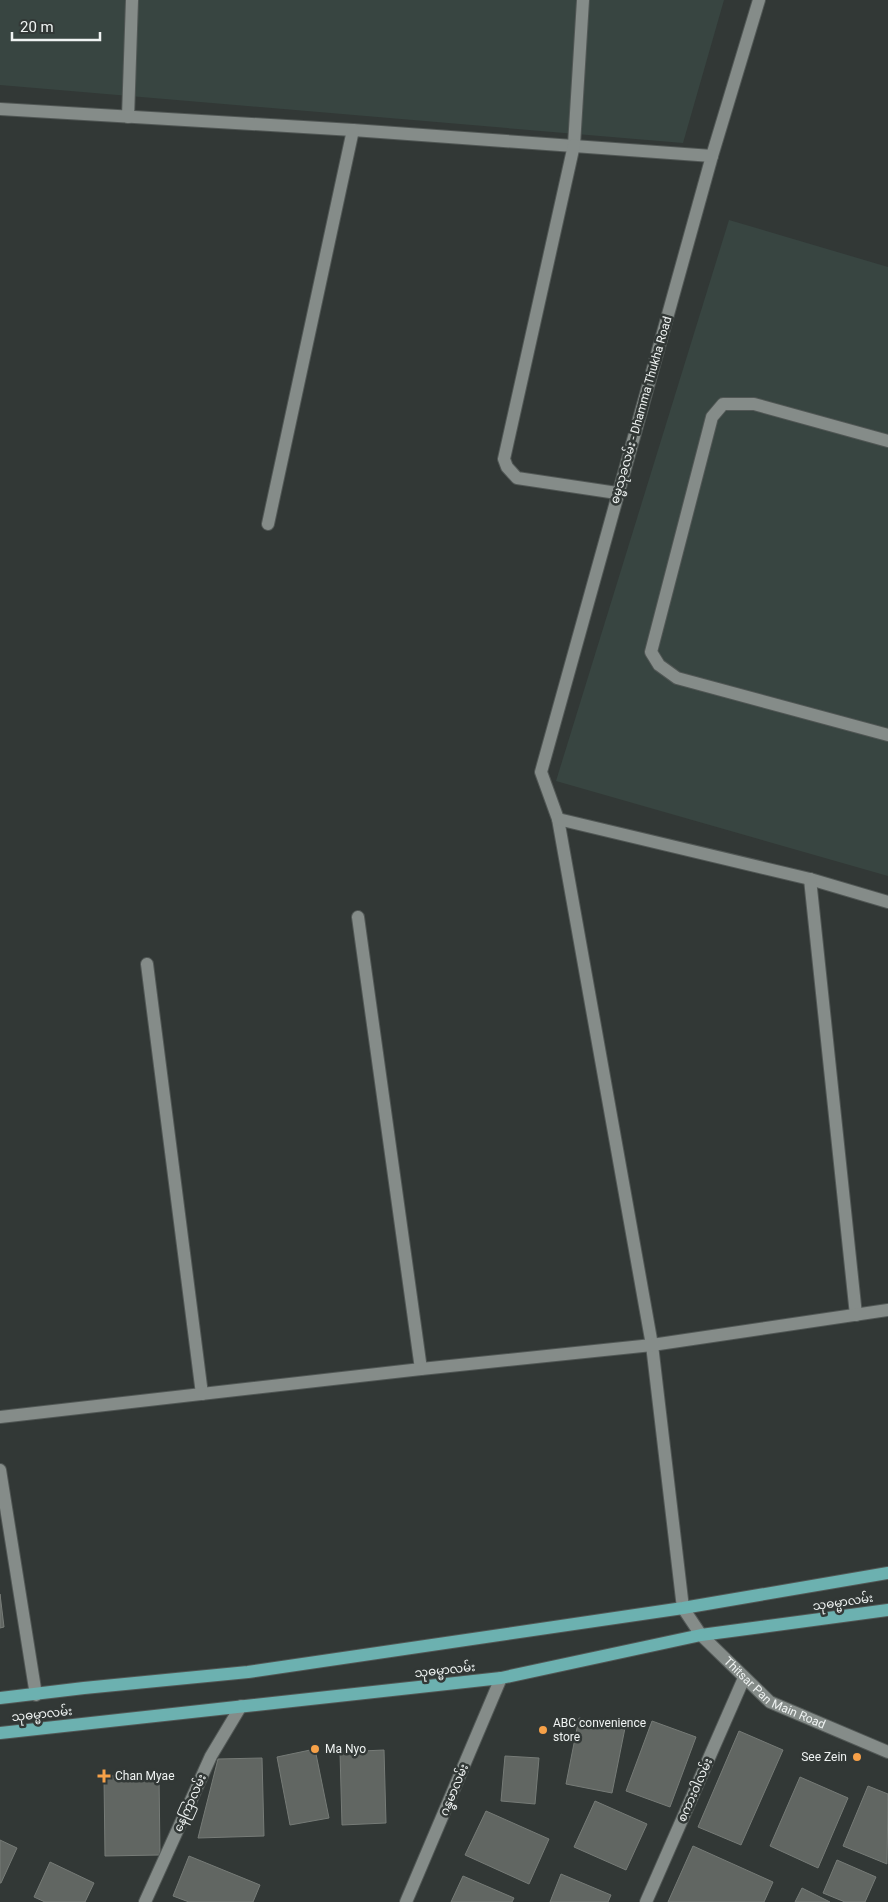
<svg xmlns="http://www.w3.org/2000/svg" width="888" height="1902" viewBox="0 0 888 1902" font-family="Roboto,'Noto Sans Myanmar',sans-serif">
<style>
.built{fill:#384541}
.building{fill:#616662;stroke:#767b77}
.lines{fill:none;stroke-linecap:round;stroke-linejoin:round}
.service-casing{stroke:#515755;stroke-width:14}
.minor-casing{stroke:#515755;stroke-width:14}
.primary-casing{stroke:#515755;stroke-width:14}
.service{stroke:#858c89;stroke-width:12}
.minor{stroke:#858c89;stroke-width:12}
.primary{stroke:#6cb1b0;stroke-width:12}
.poi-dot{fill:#f7a148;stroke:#323836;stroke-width:2}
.labels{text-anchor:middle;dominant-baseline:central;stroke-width:5;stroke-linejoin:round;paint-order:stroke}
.street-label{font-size:12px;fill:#eff3f2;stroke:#323836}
.poi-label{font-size:12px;fill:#eff3f2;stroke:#323836;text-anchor:start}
</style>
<rect width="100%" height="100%" fill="#323836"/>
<g class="built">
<polygon points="0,0 724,0 683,143 0,85"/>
<polygon points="729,220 888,267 888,876 556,781"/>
</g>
<g class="building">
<polygon points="0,1594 4,1627 0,1628"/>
<polygon points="579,1718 625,1728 612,1793 566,1784"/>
<polygon points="652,1721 696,1737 670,1807 626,1791"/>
<polygon points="739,1731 783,1750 741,1845 698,1827"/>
<polygon points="315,1749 329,1818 290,1825 277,1757"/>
<polygon points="384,1750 386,1823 342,1825 340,1752"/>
<polygon points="505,1756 539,1758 535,1804 501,1801"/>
<polygon points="262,1758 264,1836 198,1838 218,1759"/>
<polygon points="159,1775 160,1855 105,1856 104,1776"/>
<polygon points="800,1777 848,1798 818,1868 770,1846"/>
<polygon points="868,1786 888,1794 887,1864 843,1846"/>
<polygon points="595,1801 647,1824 626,1870 574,1847"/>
<polygon points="486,1811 549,1839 529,1884 465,1855"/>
<polygon points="0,1840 17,1848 1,1883 0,1883"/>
<polygon points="693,1846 773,1882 764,1902 668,1902"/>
<polygon points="189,1856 260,1885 253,1902 189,1902 173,1896"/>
<polygon points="837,1860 876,1877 865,1902 845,1902 823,1893"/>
<polygon points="50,1862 94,1883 85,1902 45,1902 34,1897"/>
<polygon points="561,1874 611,1895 608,1902 550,1902"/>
<polygon points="463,1876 514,1898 512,1902 451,1902"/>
<polygon points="802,1888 830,1902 795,1902"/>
</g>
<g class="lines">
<defs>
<g id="service">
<polyline points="128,117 132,0"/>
<polyline points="574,145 583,0"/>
<polyline points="888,441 754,404 723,404 712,417 651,652 659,665 677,678 888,735"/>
</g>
<g id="minor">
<path id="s1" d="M759,0L712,156L541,772L558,819L652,1345L683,1608L701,1635L770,1702L888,1752"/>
<polyline points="0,109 353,130 712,156"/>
<polyline points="574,145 504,459 507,467 517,478 617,493"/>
<polyline points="268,524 353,130"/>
<polyline points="558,819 810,879 888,902"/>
<polyline points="810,879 856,1315"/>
<polyline points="358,917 421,1369"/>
<polyline points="147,964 202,1394"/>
<polyline points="0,1417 421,1369 652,1345 888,1310"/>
<polyline points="0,1470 36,1695"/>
<polyline points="145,1902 211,1756 241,1706"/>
<polyline points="406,1902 501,1678"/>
<polyline points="646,1902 744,1678"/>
</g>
<g id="primary">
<polyline points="0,1698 84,1688 248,1672 683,1608 888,1573"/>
<polyline points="0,1733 501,1678 701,1635 888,1610"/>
</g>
</defs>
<use href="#service" class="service-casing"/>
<use href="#minor" class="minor-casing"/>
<use href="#primary" class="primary-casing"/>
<use href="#service" class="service"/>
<use href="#minor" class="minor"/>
<use href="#primary" class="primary"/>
</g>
<g class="poi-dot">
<circle cx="543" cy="1730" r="5"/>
<circle cx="315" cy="1749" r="5"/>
<circle cx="857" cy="1757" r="5"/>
<path d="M101.5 1768.5h5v5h5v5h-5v5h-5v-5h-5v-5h5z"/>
</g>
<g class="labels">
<g class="street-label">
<text transform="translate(641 410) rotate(-74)">ဓမ္မသုခလမ်း - Dhamma Thukha Road</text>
<text transform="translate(843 1602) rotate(-8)">သုဓမ္မာလမ်း</text>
<text transform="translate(445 1670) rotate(-6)">သုဓမ္မာလမ်း</text>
<text stroke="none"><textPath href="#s1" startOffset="1779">Thitsar Pan Main Road</textPath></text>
<text transform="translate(42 1714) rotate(-6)">သုဓမ္မာလမ်း</text>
<text transform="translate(454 1790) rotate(-67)">ဂန္ဓမာလမ်း</text>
<text transform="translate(695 1790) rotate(-66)">စကားဝါလမ်း</text>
<text transform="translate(190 1803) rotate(-66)">နေကြာလမ်း</text>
</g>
<g class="poi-label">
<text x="553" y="1723">ABC convenience<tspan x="553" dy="14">store</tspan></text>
<text x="325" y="1749">Ma Nyo</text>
<text x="847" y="1757" text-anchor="end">See Zein</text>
<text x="115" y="1776">Chan Myae</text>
</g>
</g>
<path d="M12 32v8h88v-8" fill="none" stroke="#eff3f2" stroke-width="2.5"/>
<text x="20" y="32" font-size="15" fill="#eff3f2" stroke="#323836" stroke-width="4" paint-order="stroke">20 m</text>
</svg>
